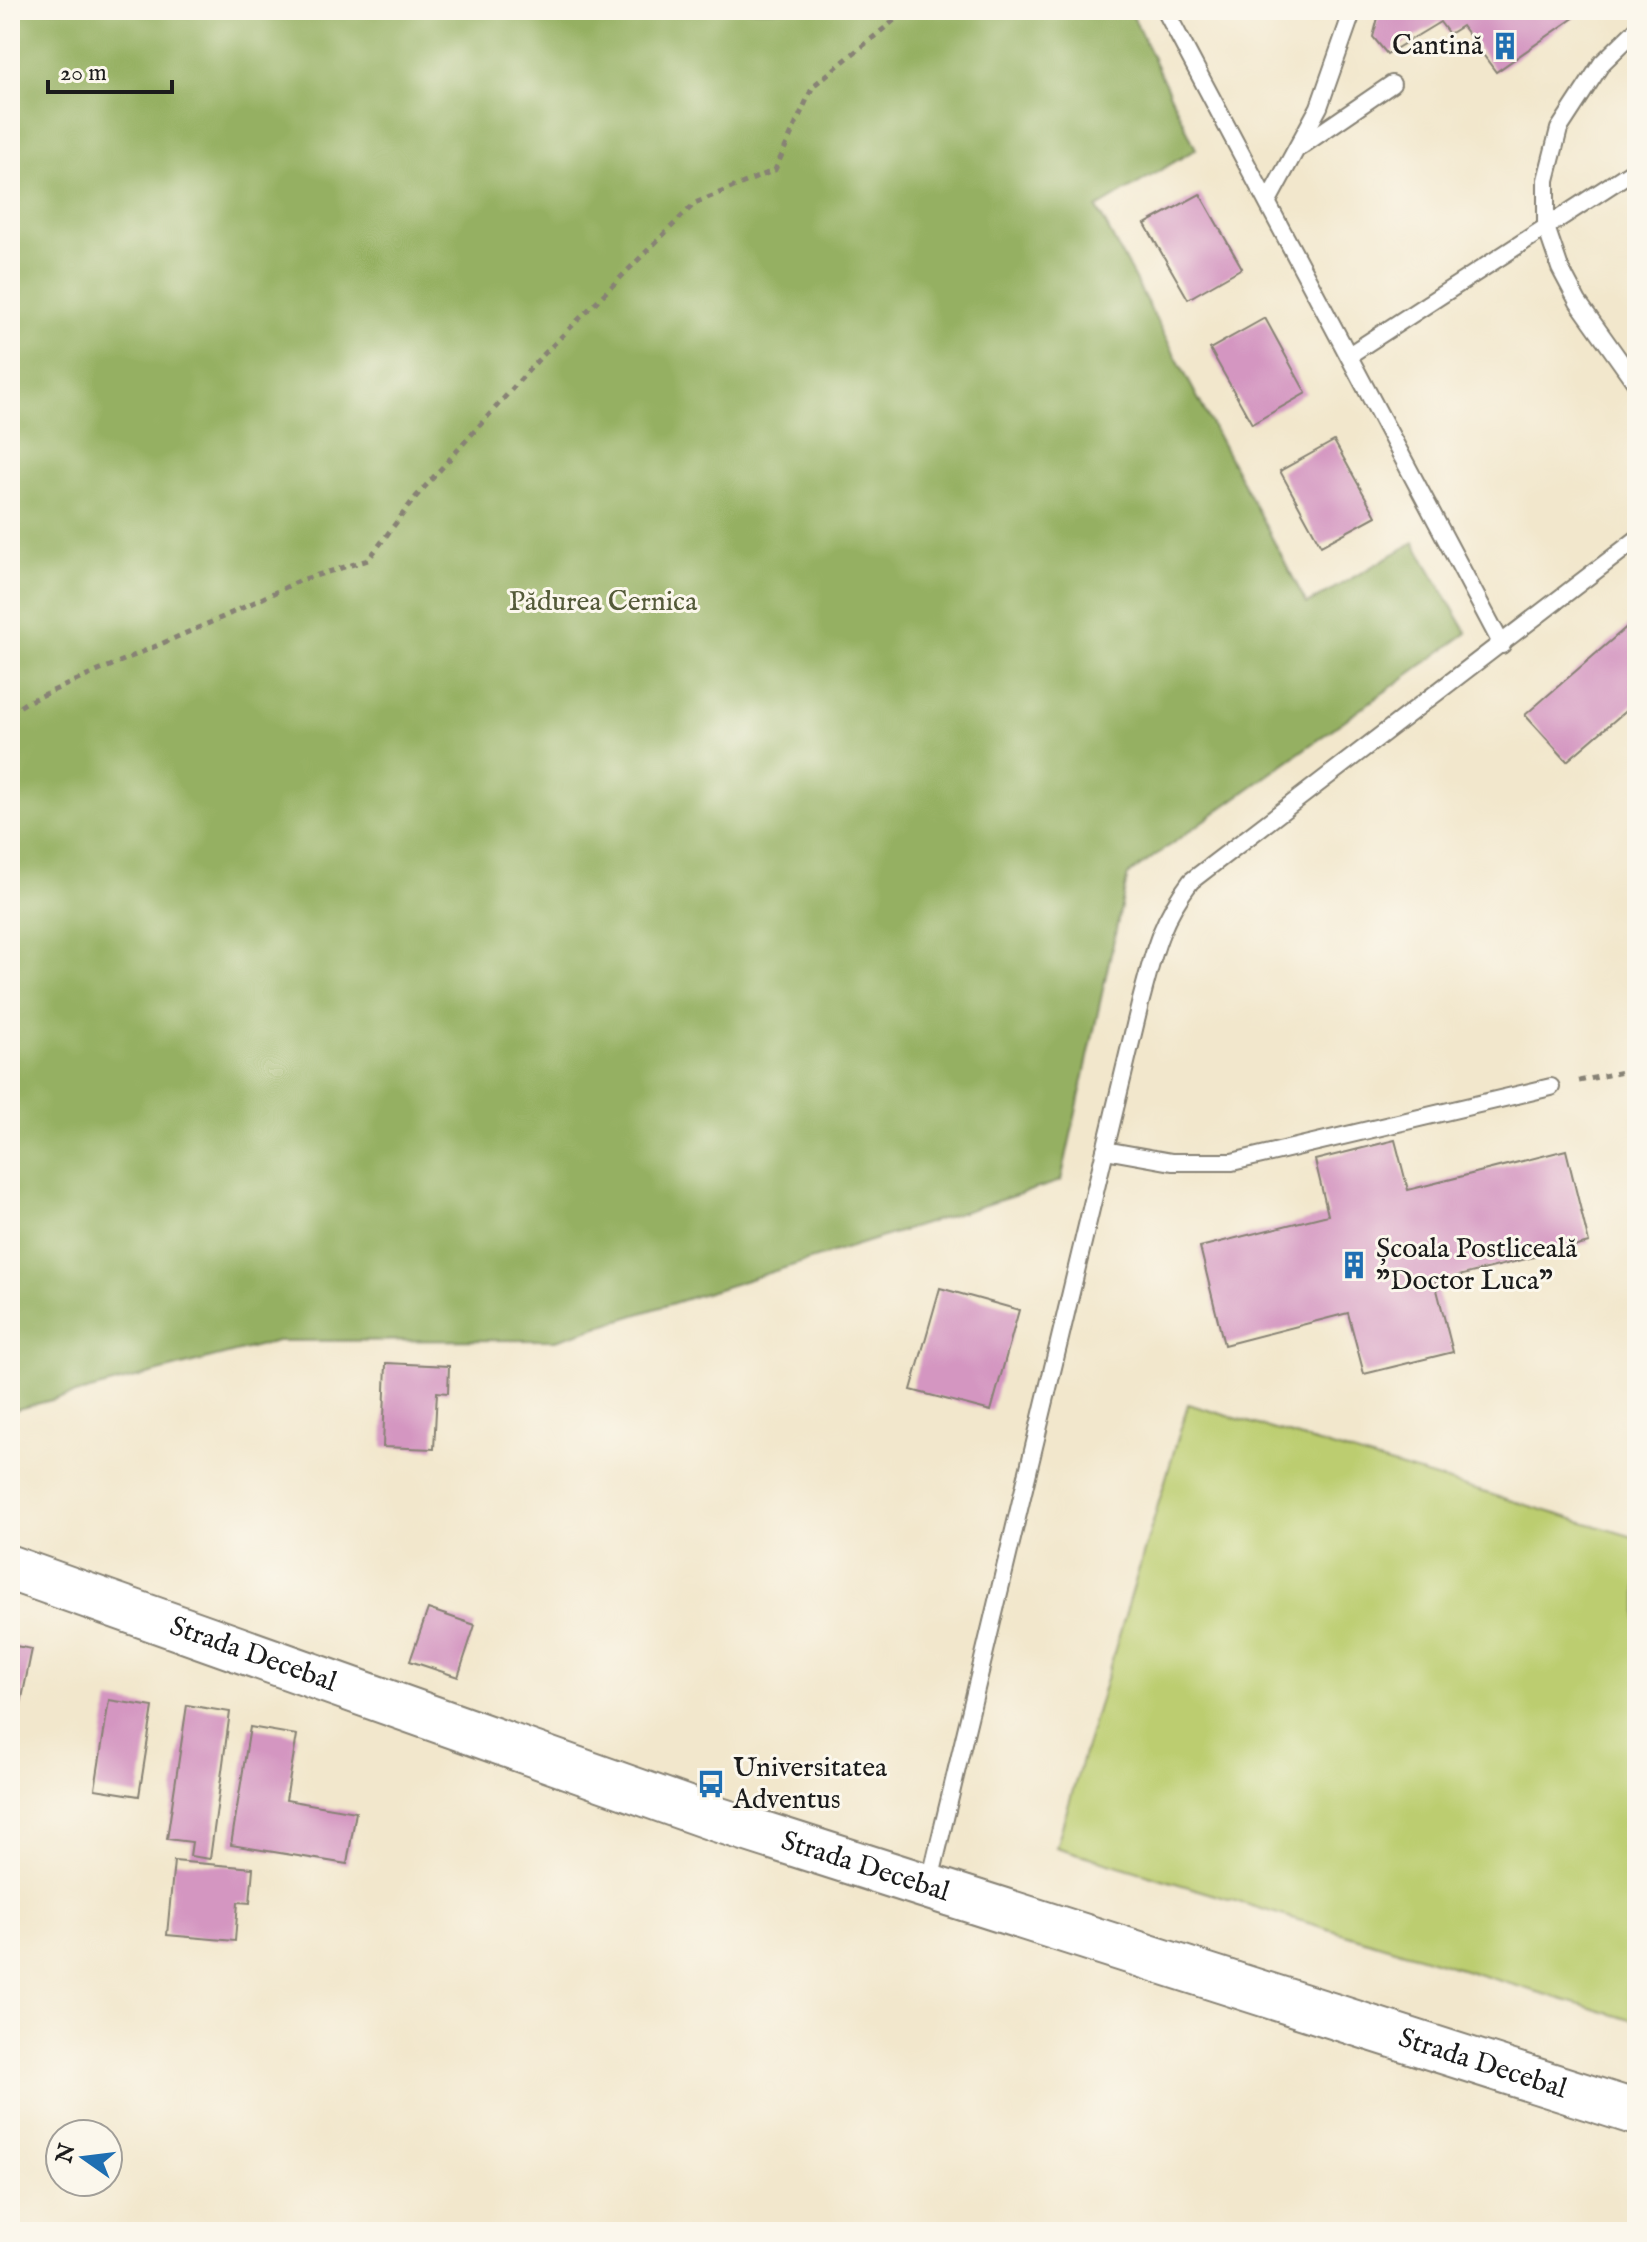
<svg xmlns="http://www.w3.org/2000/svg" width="1647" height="2242" viewBox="0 0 1647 2242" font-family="'IM FELL English',serif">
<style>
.green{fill:#bccd70;stroke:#6c7446;stroke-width:2}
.forest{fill:#95b062;stroke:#58663f;stroke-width:2}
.building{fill:#d496c1}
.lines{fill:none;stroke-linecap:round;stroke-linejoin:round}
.service-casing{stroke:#878274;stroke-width:20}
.secondary-casing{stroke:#878274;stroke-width:48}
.path{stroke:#878274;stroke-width:5;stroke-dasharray:6 6;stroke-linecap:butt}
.service{stroke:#fff;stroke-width:16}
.secondary{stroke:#fff;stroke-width:44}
.labels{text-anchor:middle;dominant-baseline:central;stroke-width:6;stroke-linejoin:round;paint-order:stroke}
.poi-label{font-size:28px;fill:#1c1c1c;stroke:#fbf7ec;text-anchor:start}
.park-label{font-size:28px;fill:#545a39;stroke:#fbf7ec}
.street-label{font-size:28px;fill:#1c1c1c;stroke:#fbf7ec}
</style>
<rect width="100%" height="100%" fill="#fbf7ec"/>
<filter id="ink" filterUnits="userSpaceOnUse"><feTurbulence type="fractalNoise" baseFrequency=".0125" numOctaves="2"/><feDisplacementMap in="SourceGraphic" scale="16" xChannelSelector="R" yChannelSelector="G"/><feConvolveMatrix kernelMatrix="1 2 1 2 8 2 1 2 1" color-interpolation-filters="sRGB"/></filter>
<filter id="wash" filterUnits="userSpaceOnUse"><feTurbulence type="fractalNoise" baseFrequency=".006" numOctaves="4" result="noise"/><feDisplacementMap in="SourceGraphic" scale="32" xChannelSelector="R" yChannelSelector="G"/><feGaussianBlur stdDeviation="1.8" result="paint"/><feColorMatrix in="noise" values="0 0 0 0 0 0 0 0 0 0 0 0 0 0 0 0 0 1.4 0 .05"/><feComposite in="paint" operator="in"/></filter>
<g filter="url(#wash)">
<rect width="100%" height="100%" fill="#f2e7cc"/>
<polygon class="green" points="1188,1404 1637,1538 1637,2022 1056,1847"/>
<polygon class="forest" points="10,10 1130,10 1196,149 1097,208 1307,604 1414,542 1467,633 1128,875 1061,1181 556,1340 277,1341 10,1411"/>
<g id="blocks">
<g class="building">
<polygon points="1380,10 1585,10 1496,72 1462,26 1449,34 1440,22 1387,54 1373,37"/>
<polygon points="1200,194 1242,268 1188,299 1145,224"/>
<polygon points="1265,318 1306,393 1252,424 1210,349"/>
<polygon points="1334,441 1376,516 1321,546 1280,471"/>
<polygon points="1637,618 1637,701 1567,761 1525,715"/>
<polygon points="1395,1140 1408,1190 1566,1150 1589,1243 1435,1282 1453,1352 1364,1374 1348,1313 1224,1345 1200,1247 1328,1215 1315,1160"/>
<polygon points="940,1288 1019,1310 991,1411 911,1390"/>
<polygon points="386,1363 449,1366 448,1393 437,1392 434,1449 383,1447"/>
<polygon points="428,1609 475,1625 458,1677 410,1661"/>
<polygon points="10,1645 32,1649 17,1723 10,1721"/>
<polygon points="109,1700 153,1707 139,1796 95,1789"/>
<polygon points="187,1705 230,1712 210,1859 190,1856 192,1842 167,1839"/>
<polygon points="250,1727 297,1735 286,1800 356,1812 347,1864 231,1845"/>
<polygon points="174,1861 253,1868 250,1903 238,1902 235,1941 167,1935"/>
</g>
</g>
</g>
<g filter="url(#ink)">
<use href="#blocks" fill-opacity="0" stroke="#878274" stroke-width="2"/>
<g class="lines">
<defs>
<g id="service">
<polyline points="1165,10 1502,645"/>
<polyline points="1637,29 1602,63 1559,129 1546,180 1546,227 1560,268 1578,302 1637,385"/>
<polyline points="1300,147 1392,84"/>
<polyline points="1268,201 1319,107 1353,10"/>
<polyline points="1349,355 1637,168"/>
<polyline points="1105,1150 1172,1162 1232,1162 1551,1087"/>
<path d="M929,1885L1141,1000C1154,951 1160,922 1191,881L1637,539"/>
</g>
<g id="secondary">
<path id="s1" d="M10,1568L713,1818L1637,2113"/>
</g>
</defs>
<use href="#service" class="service-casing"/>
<use href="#secondary" class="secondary-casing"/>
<g class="path">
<polyline points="10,713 27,702 223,617 301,580 368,560 414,499 537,361 695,203 775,170 813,86 907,10"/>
<polyline points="1579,1081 1637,1069"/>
</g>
<use href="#service" class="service"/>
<use href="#secondary" class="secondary"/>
</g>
</g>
<defs>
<symbol id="building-bare" viewBox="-9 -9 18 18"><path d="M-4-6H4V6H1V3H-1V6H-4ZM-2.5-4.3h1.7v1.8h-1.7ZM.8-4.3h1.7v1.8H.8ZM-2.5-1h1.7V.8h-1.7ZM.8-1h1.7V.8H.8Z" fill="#1f6fb2" stroke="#fbf7ec" stroke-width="2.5" paint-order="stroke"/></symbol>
<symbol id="bus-bare" viewBox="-9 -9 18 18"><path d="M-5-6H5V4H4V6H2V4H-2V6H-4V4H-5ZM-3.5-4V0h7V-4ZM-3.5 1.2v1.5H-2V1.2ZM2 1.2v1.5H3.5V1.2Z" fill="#1f6fb2" stroke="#fbf7ec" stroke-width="2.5" paint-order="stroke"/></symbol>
</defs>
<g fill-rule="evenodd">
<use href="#building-bare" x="1485" y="26" width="40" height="40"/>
<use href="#building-bare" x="1334" y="1245" width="40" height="40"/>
<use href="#bus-bare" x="691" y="1764" width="40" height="40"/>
</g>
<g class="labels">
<g class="poi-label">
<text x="1483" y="46" text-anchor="end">Cantină</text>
<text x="1376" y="1249">Școala Postliceală<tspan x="1376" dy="32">"Doctor Luca"</tspan></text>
<text x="733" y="1768">Universitatea<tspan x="733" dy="32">Adventus</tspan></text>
</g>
<g class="park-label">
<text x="603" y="602">Pădurea Cernica</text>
</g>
<g class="street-label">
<text stroke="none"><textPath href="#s1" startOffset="258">Strada Decebal</textPath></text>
<text stroke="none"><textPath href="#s1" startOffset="906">Strada Decebal</textPath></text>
<text stroke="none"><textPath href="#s1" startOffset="1554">Strada Decebal</textPath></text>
</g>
</g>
<rect width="1647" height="2242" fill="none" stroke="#fbf7ec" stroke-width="40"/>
<g transform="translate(84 2158) rotate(284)"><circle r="38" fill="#fbf7ec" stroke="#a29f99" stroke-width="2"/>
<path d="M0-6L14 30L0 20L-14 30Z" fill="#1f6fb2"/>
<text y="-12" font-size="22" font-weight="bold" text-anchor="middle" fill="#1c1c1c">N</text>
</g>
<path d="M48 80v12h124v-12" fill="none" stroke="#1c1c1c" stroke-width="4"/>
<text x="60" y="80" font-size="24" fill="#1c1c1c" stroke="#fbf7ec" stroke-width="6" paint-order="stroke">20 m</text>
</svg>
